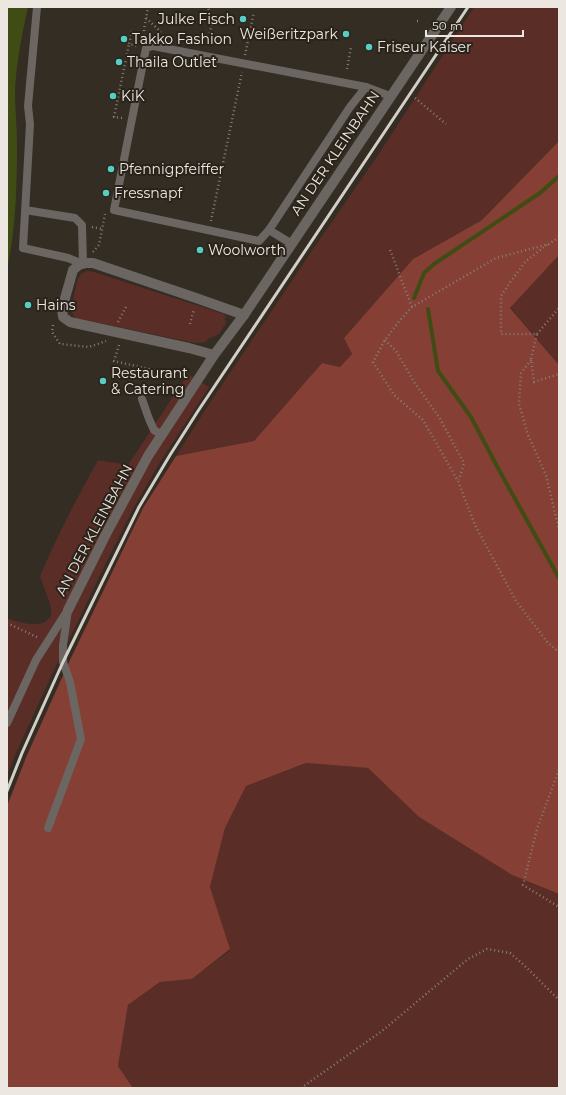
<svg xmlns="http://www.w3.org/2000/svg" width="566" height="1095" viewBox="0 0 566 1095" font-family="Montserrat,sans-serif">
<style>
.green{fill:#5a2d26}
.forest{fill:#863f34}
.water{fill:#404c14}
.lines{fill:none;stroke-linecap:round;stroke-linejoin:round}
.stream{stroke:#404c14;stroke-width:4}
.path{stroke:#857f77;stroke-width:2.5;stroke-dasharray:1 3;stroke-linecap:butt}
.lane{stroke:#6b6662;stroke-width:8}
.street{stroke:#6b6662;stroke-width:10}
.rail{stroke:#d3cec7;stroke-width:3}
.poi-dot{fill:#56cec4;stroke:#29231a;stroke-width:1.5}
.labels{text-anchor:middle;dominant-baseline:central;stroke-width:4;stroke-linejoin:round;paint-order:stroke}
.poi-label{font-size:14px;fill:#ece7e1;stroke:#29231a;text-anchor:start}
.street-label{font-size:14px;fill:#ece7e1;stroke:#29231a}
</style>
<rect width="100%" height="100%" fill="#332d23"/>
<g class="green">
<polygon points="474,7 559,7 559,141 482,220 413,259 344,338 352,354 340,367 322,363 254,441 176,456 209,404 311,252 376,158"/>
<polygon points="559,255 559,365 510,307"/>
<polygon points="87,271 94,272 224,314 226,317 224,320 227,321 219,334 208,339 206,342 195,343 76,318 73,315 71,308 78,278 81,274"/>
<path d="M188,374L209,387L159,464L134,507L101,573L72,634L61,655L16,753L7,776V618C17,622 32,626 43,623C46,621 48,619 51,617V607L40,576C57,536 77,498 98,460L128,465Z"/>
<polygon points="306,763 368,768 419,817 512,875 559,894 559,1088 133,1088 118,1066 128,1005 160,982 192,979 230,950 210,887 225,828 246,786"/>
</g>
<polygon class="forest" points="559,141 559,255 510,308 559,365 559,894 512,875 419,817 368,768 306,763 246,786 225,828 210,887 230,949 192,979 160,982 128,1005 118,1066 133,1088 7,1088 7,806 27,755 70,660 143,508 176,456 254,441 322,363 340,367 352,354 344,338 413,259 482,220"/>
<path class="water" d="M7,7H28C22,35 16,63 15,92C15,109 17,127 17,144C17,186 16,228 7,269Z"/>
<g class="lines">
<g class="stream">
<polyline points="414,298 424,273 434,264 540,193 559,176"/>
<polyline points="428,309 438,371 471,417 499,470 559,578"/>
</g>
<g class="path">
<polyline points="146,18 161,32"/>
<polyline points="417,21 420,21"/>
<polyline points="132,31 129,44 137,46"/>
<polyline points="144,39 144,29 148,7"/>
<polyline points="208,41 212,24 208,7"/>
<polyline points="245,55 254,12"/>
<polyline points="347,69 351,47"/>
<polyline points="415,98 446,124"/>
<polyline points="122,118 114,117 129,44"/>
<polyline points="211,221 242,72"/>
<polyline points="92,227 102,229"/>
<polyline points="559,237 549,244 496,258 412,307 400,320 385,340 373,362 394,395 423,420 458,481 475,525 516,601 548,643 559,652"/>
<polyline points="547,245 526,261 511,281 501,296 501,334 537,334 531,359 534,382 559,374"/>
<polyline points="390,250 412,307"/>
<polyline points="93,252 99,245 105,214"/>
<polyline points="118,322 126,307"/>
<polyline points="190,324 194,309"/>
<polyline points="53,325 52,332 60,344 89,347 106,341"/>
<polyline points="537,334 559,308"/>
<polyline points="385,340 396,351 414,382 439,417 464,463 459,480"/>
<polyline points="119,345 114,361 149,369 148,374"/>
<polyline points="531,360 521,373 519,404 528,435 546,475 559,530"/>
<polyline points="7,623 39,638"/>
<polyline points="559,770 537,829 523,885 559,907"/>
<polyline points="301,1088 382,1031 468,959 487,949 510,953 524,965 559,1000"/>
</g>
<g class="lane">
<polygon points="153,46 366,87 350,107 269,230 259,241 114,210 146,48"/>
<polyline points="366,87 390,96"/>
<polyline points="25,210 75,218 82,225 83,264 68,258 23,248 30,124 28,106 37,7"/>
<polyline points="269,230 292,244"/>
<polyline points="142,399 149,419 154,430 162,435"/>
<polyline points="7,723 36,660 66,613"/>
<polyline points="48,828 81,739 70,682 63,662 63,645 68,610"/>
</g>
<g class="street">
<polyline points="214,355 189,348 70,322 63,317 62,309 73,270 79,265 86,263 93,263 196,298 244,315"/>
<polyline points="68,610 106,534 148,456 214,355 244,315 451,7"/>
</g>
<polyline class="rail" points="7,791 22,753 63,662 139,507 170,455 198,411 468,7"/>
</g>
<g class="poi-dot">
<circle cx="243" cy="19" r="4"/>
<circle cx="346" cy="34" r="4"/>
<circle cx="124" cy="39" r="4"/>
<circle cx="369" cy="47" r="4"/>
<circle cx="119" cy="62" r="4"/>
<circle cx="113" cy="96" r="4"/>
<circle cx="111" cy="169" r="4"/>
<circle cx="106" cy="193" r="4"/>
<circle cx="200" cy="250" r="4"/>
<circle cx="28" cy="305" r="4"/>
<circle cx="103" cy="381" r="4"/>
</g>
<g class="labels">
<g class="poi-label">
<text x="235" y="19" text-anchor="end">Julke Fisch</text>
<text x="338" y="34" text-anchor="end">Weißeritzpark</text>
<text x="132" y="39">Takko Fashion</text>
<text x="377" y="47">Friseur Kaiser</text>
<text x="127" y="62">Thaila Outlet</text>
<text x="121" y="96">KiK</text>
<text x="119" y="169">Pfennigpfeiffer</text>
<text x="114" y="193">Fressnapf</text>
<text x="208" y="250">Woolworth</text>
<text x="36" y="305">Hains</text>
<text x="111" y="373">Restaurant<tspan x="111" dy="16">&amp; Catering</tspan></text>
</g>
<g class="street-label">
<text transform="translate(335 153) rotate(-56)">AN DER KLEINBAHN</text>
<text transform="translate(94 530) rotate(-62)">AN DER KLEINBAHN</text>
</g>
</g>
<rect width="566" height="1095" fill="none" stroke="#ece7e1" stroke-width="16"/>
<path d="M426 30v6h97v-6" fill="none" stroke="#ece7e1" stroke-width="2"/>
<text x="432" y="30" font-size="12" fill="#ece7e1" stroke="#29231a" stroke-width="3" paint-order="stroke">50 m</text>
</svg>
